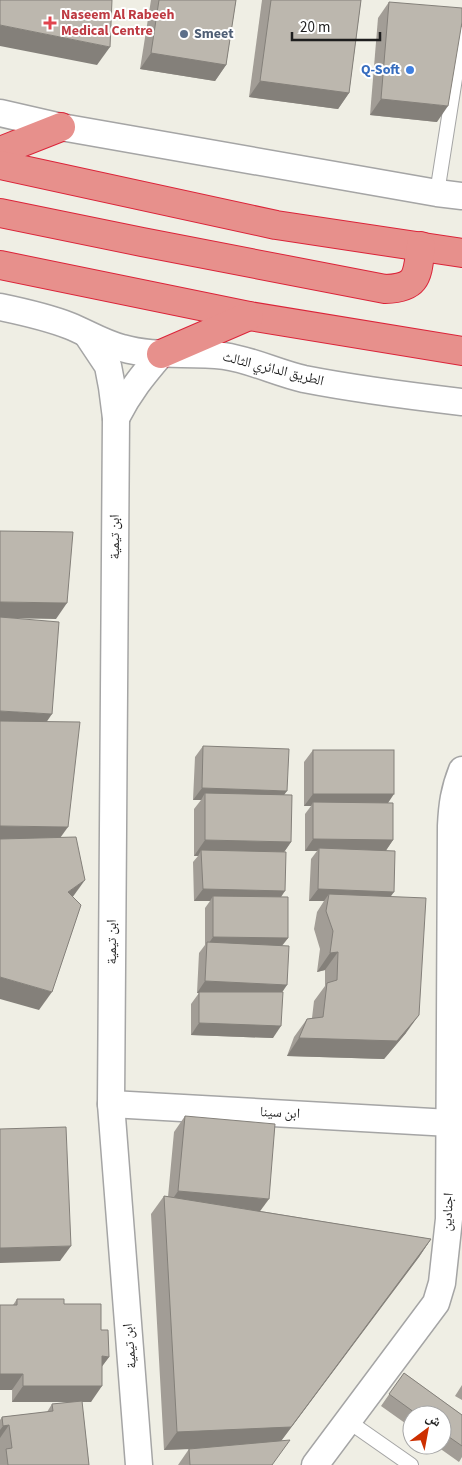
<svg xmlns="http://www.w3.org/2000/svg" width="462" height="1465" viewBox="0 0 462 1465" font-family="'Source Sans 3','Noto Naskh Arabic',sans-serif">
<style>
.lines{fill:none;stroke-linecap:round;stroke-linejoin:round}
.lane-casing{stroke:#a5a5a5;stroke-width:16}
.street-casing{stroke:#a5a5a5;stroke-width:29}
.highway-casing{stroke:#db2439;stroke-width:30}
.lane{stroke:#fff;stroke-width:14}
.street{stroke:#fff;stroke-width:26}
.highway{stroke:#e7908c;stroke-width:28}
.wall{fill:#a29d96}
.shaded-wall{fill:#84807a}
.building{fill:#bcb7ae;stroke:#84807a}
.health-dot{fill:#e0444e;stroke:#fff;stroke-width:2}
.service-dot{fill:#5c6f8a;stroke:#fff;stroke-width:2}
.shop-dot{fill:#3f7fe0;stroke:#fff;stroke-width:2}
.labels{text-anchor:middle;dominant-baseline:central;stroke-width:4;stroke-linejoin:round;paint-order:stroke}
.health-label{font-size:14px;font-weight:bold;fill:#be3a42;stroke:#fff;text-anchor:start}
.service-label{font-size:14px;font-weight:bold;fill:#4e5e75;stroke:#fff;text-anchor:start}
.shop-label{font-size:14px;font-weight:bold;fill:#366cbe;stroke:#fff;text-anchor:end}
.street-label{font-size:14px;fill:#1e1e1e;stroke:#fff}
</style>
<rect width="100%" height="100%" fill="#efeee4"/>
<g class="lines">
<defs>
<g id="lane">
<polyline points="437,193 462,34"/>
<polyline points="348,1421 411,1465"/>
</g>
<g id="street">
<polyline points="0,113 61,127 437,193 462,196"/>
<path d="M0,307C24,312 47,317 70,326C87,333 103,343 122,348C155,358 190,351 224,356C252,360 277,373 304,379C355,389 410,396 462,402"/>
<polyline points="88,336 108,366 112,387 116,418 111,1104 139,1465"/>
<path d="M116,418C129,392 143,375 161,354"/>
<polyline points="111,1104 450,1123"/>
<path d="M315,1465L436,1303L442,1283L449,1219L451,826C452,805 454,790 462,770"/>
</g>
<g id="highway">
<polyline points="0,151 61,127"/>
<polyline points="0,165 276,225 462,253"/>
<path d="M0,213L142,242L385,289C419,288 417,275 421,246"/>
<polyline points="0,265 249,316 462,351"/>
<polyline points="161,354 249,316"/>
</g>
</defs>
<use href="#lane" class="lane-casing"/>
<use href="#street" class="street-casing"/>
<use href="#highway" class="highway-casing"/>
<use href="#lane" class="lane"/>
<use href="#street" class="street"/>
<use href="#highway" class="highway"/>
</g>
<g class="wall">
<polygon points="151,0 236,0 226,65 215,81 140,69"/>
<polygon points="262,0 361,0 349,93 338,109 249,97"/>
<polygon points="389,2 437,122 370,115 378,18"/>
<polygon points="203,746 284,795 291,842 284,852 281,897 288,938 282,946 282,992 273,1038 191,1035 191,1004 199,993 197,993 199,953 205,945 205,908 210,901 194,901 193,862 198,856 194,856 194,809 201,800 193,800 195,757"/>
<polygon points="313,750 388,803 393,840 386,850 391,897 406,1033 384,1059 287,1056 294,1037 307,1019 312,1018 314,1001 325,986 325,970 317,972 320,949 314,929 317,912 324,901 309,901 311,859 317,851 305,851 305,814 311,806 304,806 304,762"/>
<polygon points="185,1116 260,1211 431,1239 419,1257 281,1441 272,1465 178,1465 189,1449 191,1449 164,1450 151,1214 164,1196 168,1197 174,1132"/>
<polygon points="17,1299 64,1304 101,1330 109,1357 102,1366 91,1402 82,1402 89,1465 0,1465 0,1420 2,1417 47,1412 52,1404 70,1402 12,1402 13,1305"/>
<polygon points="404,1373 462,1415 462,1457 459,1462 435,1445 442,1445 442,1415 412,1415 412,1428 381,1406"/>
<polygon points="462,1385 462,1400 455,1396"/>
</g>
<g class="shaded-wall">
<polygon points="0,25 110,47 97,65 0,46"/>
<polygon points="151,53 226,65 215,81 140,69"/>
<polygon points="260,81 349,93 338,109 249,97"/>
<polygon points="381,99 448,106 437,122 370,115"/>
<polygon points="0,602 67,603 56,619 0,618"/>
<polygon points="0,711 52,714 41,730 0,727"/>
<polygon points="202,788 287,791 279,802 205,793 201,800 193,800"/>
<polygon points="313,794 394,794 386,806 313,802 311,806 304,806"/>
<polygon points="0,826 68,827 55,845 0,844"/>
<polygon points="313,839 393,840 385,852 319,848 317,851 305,851"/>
<polygon points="205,840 291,842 280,858 201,850 198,856 194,856"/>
<polygon points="85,880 72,898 68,892"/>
<polygon points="203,889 285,891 277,903 213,896 210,901 194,901"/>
<polygon points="318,889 394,892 386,903 329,894 324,901 309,901"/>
<polygon points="213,937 288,938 279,949 207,946"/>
<polygon points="338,952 325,970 317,972 330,953"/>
<polygon points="0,977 52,992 39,1010 0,999"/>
<polygon points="205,981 287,985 279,997 197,993"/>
<polygon points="419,1015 406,1033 384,1059 287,1056 299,1038"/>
<polygon points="199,1023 281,1026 273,1038 191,1035"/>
<polygon points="178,1191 269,1199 258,1214 168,1206"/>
<polygon points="431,1239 419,1257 278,1445 164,1450 177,1432"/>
<polygon points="71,1246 60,1261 0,1263 0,1248"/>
<polygon points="102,1356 109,1357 98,1372"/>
<polygon points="0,1374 23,1374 12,1390 0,1390"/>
<polygon points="23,1386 102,1386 91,1402 12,1402"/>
<polygon points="9,1425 0,1438 0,1430 3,1426"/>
</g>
<g class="building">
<polygon points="0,0 112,0 110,47 0,25"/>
<polygon points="159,0 236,0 226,65 151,53"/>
<polygon points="271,0 361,0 349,93 260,81"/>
<polygon points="389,2 462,8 462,22 448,106 381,99"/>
<polygon points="0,531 73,532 67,603 0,602"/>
<polygon points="0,617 59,622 52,714 0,711"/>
<polygon points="0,721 80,722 68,827 0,826"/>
<polygon points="203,746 289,749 287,791 202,788"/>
<rect x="313" y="750" width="81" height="44"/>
<polygon points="205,793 292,795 291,842 205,840"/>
<polygon points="313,802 393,803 393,840 313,839"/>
<polygon points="76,837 85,880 68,892 81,905 52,992 0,977 0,839"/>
<polygon points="319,848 395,851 394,892 318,889"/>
<polygon points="201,850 286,852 285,891 203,889"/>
<polygon points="329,894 426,898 419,1015 397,1041 299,1038 307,1019 323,1017 327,983 337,980 338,952 330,953 333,931 326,911"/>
<polygon points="213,896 288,897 288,938 213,937"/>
<polygon points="207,942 289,946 287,985 205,981"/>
<polygon points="199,992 283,992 281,1026 199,1023"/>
<polygon points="185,1116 275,1124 269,1199 178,1191"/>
<polygon points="66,1127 71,1246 0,1248 0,1129"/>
<polygon points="164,1196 431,1239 291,1427 177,1432"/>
<polygon points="17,1299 64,1299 64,1304 101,1304 101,1330 108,1330 109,1357 102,1356 102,1386 23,1386 23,1374 0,1374 0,1305 17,1305"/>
<polygon points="404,1373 462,1415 462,1446 442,1432 442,1415 418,1415 389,1394"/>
<polygon points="82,1401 89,1465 8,1465 6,1449 12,1448 9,1425 3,1426 2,1417 53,1411 52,1404"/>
<polygon points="290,1440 272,1465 190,1465 189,1449"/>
</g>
<path class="health-dot" d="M47.5 15.5h5v5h5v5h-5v5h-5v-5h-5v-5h5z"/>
<circle class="service-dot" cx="184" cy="34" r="5"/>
<circle class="shop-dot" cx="410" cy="70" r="5"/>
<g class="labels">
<g class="health-label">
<text x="61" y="15">Naseem Al Rabeeh<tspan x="61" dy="16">Medical Centre</tspan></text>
</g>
<g class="service-label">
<text x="194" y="34">Smeet</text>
</g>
<g class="shop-label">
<text x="400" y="70">Q-Soft</text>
</g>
<g class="street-label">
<text transform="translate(273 369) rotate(14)">الطريق الدائري الثالث</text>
<text transform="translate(115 537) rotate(-90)">ابن تيمية</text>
<text transform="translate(112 942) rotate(-90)">ابن تيمية</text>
<text transform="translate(280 1113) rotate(3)">ابن سينا</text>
<text transform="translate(448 1212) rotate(-87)">اجنادين</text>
<text transform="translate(130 1346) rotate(-95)">ابن تيمية</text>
</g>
</g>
<g transform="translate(427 1430) rotate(32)"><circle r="24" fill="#ffffff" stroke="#a5a5a5"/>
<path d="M0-4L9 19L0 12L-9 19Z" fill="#cd2f00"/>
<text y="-8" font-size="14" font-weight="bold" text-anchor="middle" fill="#1e1e1e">ش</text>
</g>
<path d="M292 32v8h88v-8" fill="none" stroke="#1e1e1e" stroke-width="2.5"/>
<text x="300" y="32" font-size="15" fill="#1e1e1e" stroke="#ffffff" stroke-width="4" paint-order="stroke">20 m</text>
</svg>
